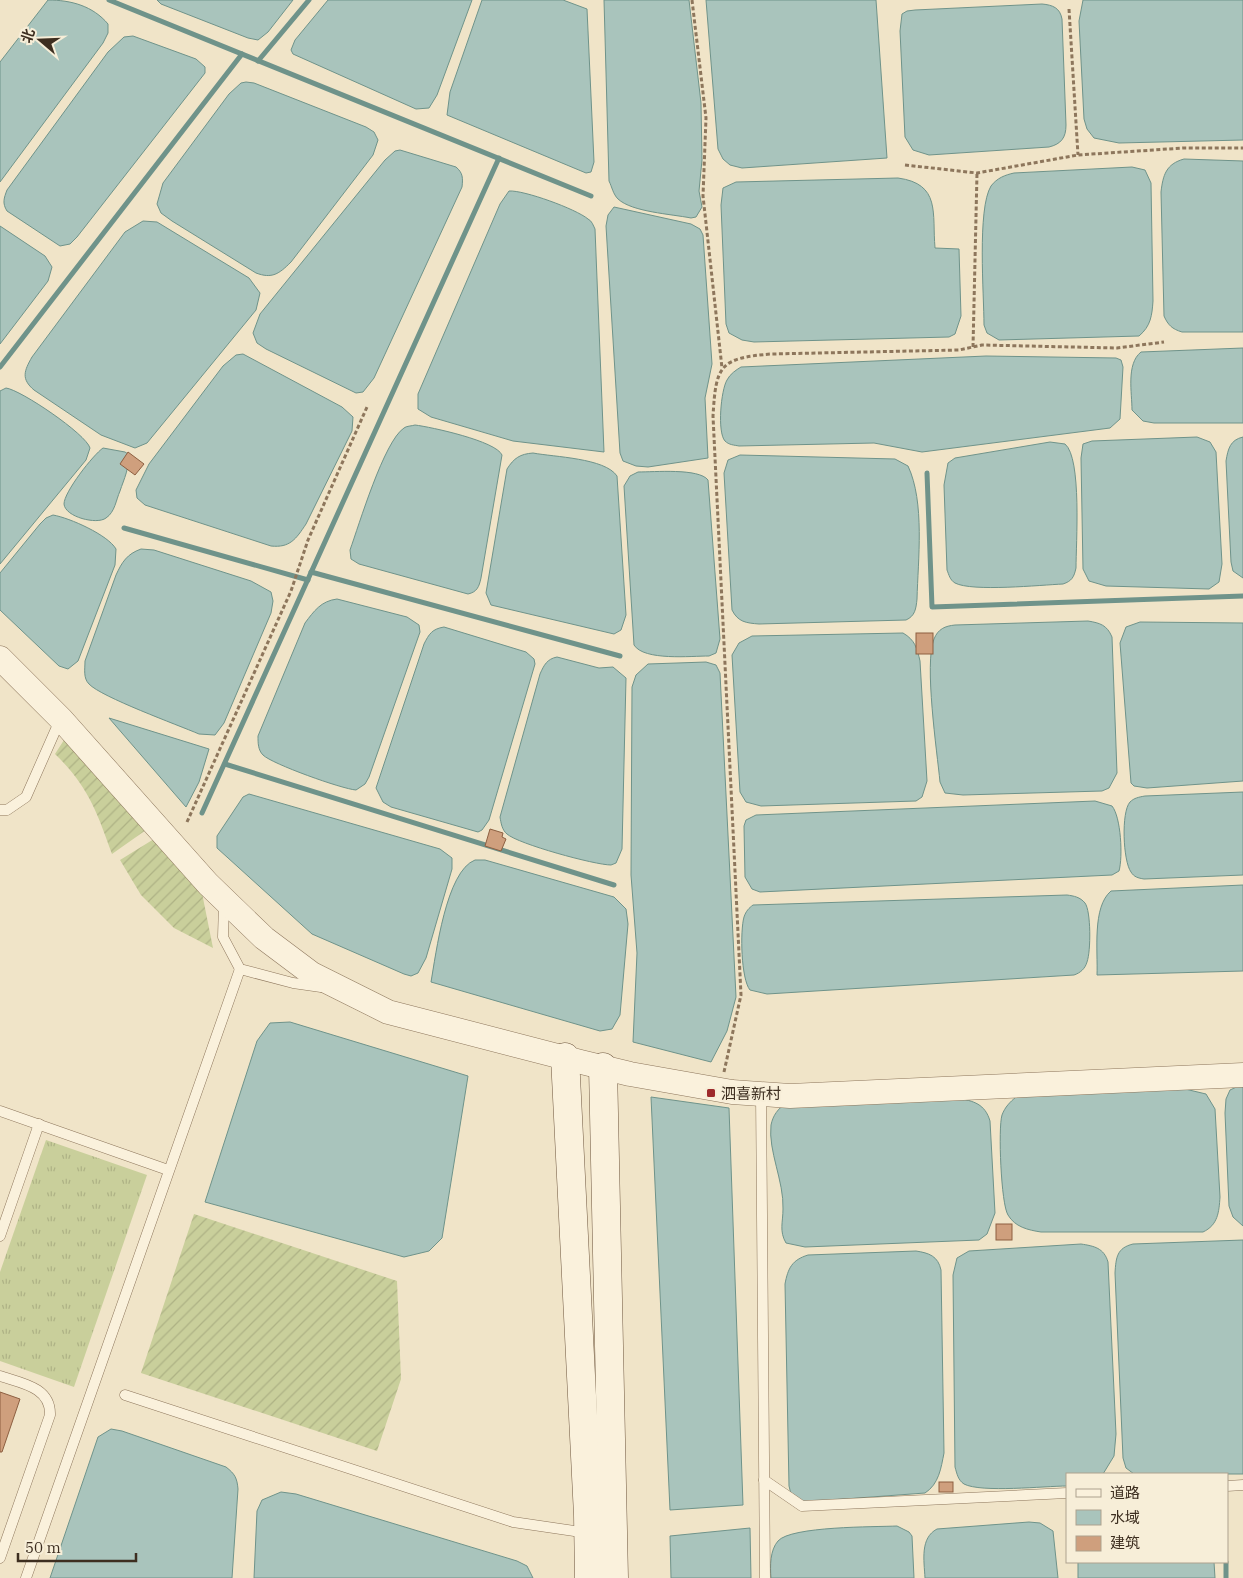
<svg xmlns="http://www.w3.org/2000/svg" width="1243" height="1578" viewBox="0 0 1243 1578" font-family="'IBM Plex Serif','Noto Sans SC',serif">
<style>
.grass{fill:url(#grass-tufts)}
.garden{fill:url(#garden-furrows)}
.water{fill:#a9c4bc;stroke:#6f938a}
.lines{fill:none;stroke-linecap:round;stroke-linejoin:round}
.stream{stroke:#6f938a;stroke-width:5}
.building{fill:#cf9f7d;stroke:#8d5f41}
.service-casing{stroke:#8d765c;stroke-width:11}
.tertiary-casing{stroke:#8d765c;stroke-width:25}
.secondary-casing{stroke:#6f573f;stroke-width:29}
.path{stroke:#8d765c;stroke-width:3;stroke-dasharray:4 2.5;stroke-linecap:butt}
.service{stroke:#faf1dc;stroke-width:10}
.tertiary{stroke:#faf1dc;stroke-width:24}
.secondary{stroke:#faf1dc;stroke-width:28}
.poi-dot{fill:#9e2a2b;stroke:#f7eed8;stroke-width:2}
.labels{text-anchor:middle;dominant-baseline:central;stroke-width:4;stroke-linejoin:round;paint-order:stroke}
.poi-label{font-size:15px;fill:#3d2e20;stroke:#f7eed8;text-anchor:start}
</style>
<defs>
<pattern id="grass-tufts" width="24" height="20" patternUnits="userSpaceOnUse" patternTransform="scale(1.25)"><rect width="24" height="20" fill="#c9cf9b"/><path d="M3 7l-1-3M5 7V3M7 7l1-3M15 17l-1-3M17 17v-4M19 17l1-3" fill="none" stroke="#aeb285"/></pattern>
<pattern id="garden-furrows" width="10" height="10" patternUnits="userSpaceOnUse" patternTransform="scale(1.25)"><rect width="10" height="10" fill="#c9cf9b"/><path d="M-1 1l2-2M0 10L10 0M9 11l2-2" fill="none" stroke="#aeb285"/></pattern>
</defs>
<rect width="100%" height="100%" fill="#f0e4c8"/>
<polygon class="grass" points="46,1140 147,1175 74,1387 0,1361 0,1272"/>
<g class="garden">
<path d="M64,740L146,830L112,854C97,812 88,786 55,754Z"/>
<polygon points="154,839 201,888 213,948 174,928 141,895 120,860"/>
<polygon points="194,1214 397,1281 401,1379 377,1451 141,1373"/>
</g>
<g class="water">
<path d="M48,0C71,0 93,6 108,24V33L103,43L0,182V62Z"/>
<polygon points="157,0 293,0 268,32 258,40 248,38 161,4"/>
<polygon points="328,0 472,0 437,95 429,108 416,109 293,54 291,50 295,40"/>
<polygon points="482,0 563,0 587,9 594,162 591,172 586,173 447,115 450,92"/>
<path d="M604,0H689L701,103L702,160L699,191L702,207L696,217L691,218C671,214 632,212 618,199C613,194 612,187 609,181Z"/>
<polygon points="706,0 876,0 887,158 742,168 730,165 723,159 718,149"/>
<polygon points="1083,0 1243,0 1243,140 1119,143 1094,138 1087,129 1084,119 1079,21"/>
<path d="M1042,4C1053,5 1060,8 1062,19L1066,125C1066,138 1061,144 1049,147L929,155L913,150L905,137L900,31L902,14L907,11L915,10Z"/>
<path d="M133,36L196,59L205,67V73L77,237L70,244L60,246L7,211C2,203 4,198 7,190L108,52L124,37Z"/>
<path d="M246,82L254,83L366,127L374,132L378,140L373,155L291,262C279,274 272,279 256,273L172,221L161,213L157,204L163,183L229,94L241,83Z"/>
<path d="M400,150L456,167C463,173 463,178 462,187L374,378L363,392L356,393L266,349L257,343L253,333L260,314L385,160L395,151Z"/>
<path d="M1184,159L1243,161V332H1182C1172,329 1168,325 1164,316L1161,192C1163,175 1166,164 1184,159Z"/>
<path d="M1132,167L1145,170L1151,183L1153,301C1152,315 1151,326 1139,336L999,340L987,333L984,325C984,295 977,209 991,186C997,178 1005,175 1014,173Z"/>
<path d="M898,178C941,184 932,213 935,248L959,249L961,316L955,334L949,337L754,342L742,340L729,333L726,324L721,205L723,188L736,182Z"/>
<path d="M509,191C524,190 576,209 588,219C592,221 593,225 595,229L604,452L513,441L431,417L418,409V394L500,204Z"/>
<polygon points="614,207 691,224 700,229 703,235 712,364 705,398 708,458 648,467 636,466 623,461 620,453 606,226 608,215"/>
<path d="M143,221L157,222L249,278L260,293L256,310L147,443L135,448L101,435L34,390C21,379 24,371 32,357L125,232Z"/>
<polygon points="0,226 45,256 52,267 48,281 0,344"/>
<path d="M1243,348V423H1154L1143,421L1132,410C1132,393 1126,364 1141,352Z"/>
<path d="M243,354L342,407L353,417L352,431L306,524C296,539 290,548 271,546L145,505L137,498L136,490L149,464L223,366L236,355Z"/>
<path d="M986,356L1116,358L1121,360L1123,367L1120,419L1110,428L922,452L874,443L739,446C734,445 729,445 725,441C717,432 721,390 727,380C730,374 736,370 741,367Z"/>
<path d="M6,388C21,390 86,434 90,448L86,460L0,564V391Z"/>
<path d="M415,425C431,427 496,441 502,455L481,578C479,587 477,592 468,594L359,564L351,559L350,550C359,525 384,441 404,428C406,426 412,426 415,425Z"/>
<polygon points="1197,437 1210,442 1216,452 1222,564 1219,582 1209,589 1106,586 1089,581 1083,569 1081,458 1083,444 1092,441"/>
<path d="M1243,437V578L1233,571L1231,562L1226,461C1228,449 1230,440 1243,437Z"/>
<path d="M1050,442L1065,444C1082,458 1076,544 1076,568C1074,577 1072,581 1063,584C1041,585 972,592 955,583C950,580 949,575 947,570L944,485L948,463L955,458Z"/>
<path d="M103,448L125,452L128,454C130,467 124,479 120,491C116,500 115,512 106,518C97,525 65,517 64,504C64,492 93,455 103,448Z"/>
<path d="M533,453C554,457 605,458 617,476L626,615L621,630L614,634L491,605L486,593L507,469C514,458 520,454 533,453Z"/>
<path d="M740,455L895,459L908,466C925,502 918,560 917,599C916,609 915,616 906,620L759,624C746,623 738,622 732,610L724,473L728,460Z"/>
<path d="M638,472C654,472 699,468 708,480L720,639L716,653L709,656C691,656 644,661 634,645L624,486L630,476Z"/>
<path d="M53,515C70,518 108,535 116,549L115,565L78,661L68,669L59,666L0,610V573L40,524L46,518Z"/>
<path d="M141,549L154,550L251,581L271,592L273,601L271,613L224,723L215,735L199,734C178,725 101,697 89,684C83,678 85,669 85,661L116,575C122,562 127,554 141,549Z"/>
<path d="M337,599L407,617L419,625L420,632L369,777L365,784L356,790C342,789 272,764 263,755C258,750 258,743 258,736L305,623C314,611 321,601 337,599Z"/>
<path d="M1088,621C1100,623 1107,625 1112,637L1117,773L1109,788L1102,791L963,795L945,793L940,782C937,751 924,664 934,639C938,629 945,626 955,625Z"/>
<polygon points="1140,622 1243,623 1243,781 1147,788 1134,786 1131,783 1120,643 1126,627"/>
<path d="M444,627L526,652L534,659L535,664L489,820L482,830L478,832L391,807L383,802L376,788L424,644C429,634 432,629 444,627Z"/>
<path d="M903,633C915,640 917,648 920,661L927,781L922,797L916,801L761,806L746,802L740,792L732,655L739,643L752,636Z"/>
<path d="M557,657L599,668L613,667L626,678L622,849L616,863L611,865C595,865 518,844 507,834C502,830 501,823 500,817L540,674C544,665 547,659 557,657Z"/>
<polygon points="706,662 716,665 720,673 736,997 727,1031 711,1062 633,1042 637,953 631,875 632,687 636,675 648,664"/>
<polygon points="109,718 209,749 199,782 186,807"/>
<path d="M1243,792V875L1144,879C1138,878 1134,877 1131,872C1123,861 1121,812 1130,802C1134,798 1139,797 1145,796Z"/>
<polygon points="249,794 440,849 452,858 452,869 426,958 418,973 411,976 404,974 312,934 217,848 217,836 243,797"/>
<path d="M1095,801L1112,806C1121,817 1123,857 1119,871L1112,875L760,892L752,889L745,877L744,826L746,820L756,815Z"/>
<path d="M475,860H485L614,897L626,909L628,924L620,1015L612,1029L600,1031L431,982C436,954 446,871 475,860Z"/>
<path d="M1243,885V971L1097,975C1098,951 1092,907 1111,891Z"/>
<path d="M1067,895C1074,896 1080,897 1085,903C1091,911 1091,951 1087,962C1085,969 1080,973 1074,975L767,994L750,990C741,979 740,931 744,917C746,911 749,908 753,905Z"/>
<polygon points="290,1022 468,1076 442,1238 429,1251 404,1257 205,1202 257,1041 270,1023"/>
<polygon points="1243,1084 1243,1226 1233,1217 1229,1206 1225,1113 1226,1099 1230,1090"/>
<path d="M1185,1089L1206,1094L1215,1109L1220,1197C1219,1212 1218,1225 1203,1232H1041C1028,1230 1015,1227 1008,1215C1001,1204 998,1128 1002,1115C1005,1107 1010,1102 1016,1097Z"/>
<polygon points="651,1097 729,1108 743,1505 670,1510"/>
<path d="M957,1098C974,1101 985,1104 990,1121L995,1213L987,1234L979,1240L805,1247L786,1243C779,1231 783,1222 783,1209C784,1181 768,1151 771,1125C773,1115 778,1109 786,1103Z"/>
<path d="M1243,1240V1474H1134L1126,1468L1123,1458L1115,1273C1116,1257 1117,1248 1133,1244Z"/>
<path d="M1081,1244C1094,1246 1104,1248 1108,1262L1116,1434L1114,1456L1103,1474H1067V1486C1045,1486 981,1493 964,1484C958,1480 957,1474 955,1467L953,1275L957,1258L969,1251Z"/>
<path d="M916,1251C929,1253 938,1256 941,1270L944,1453C941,1468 939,1484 925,1493L804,1502L791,1494L789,1486L785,1284C788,1268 792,1260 808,1255Z"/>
<path d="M111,1429L122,1431L226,1467C235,1474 237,1478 238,1489L232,1578H50L98,1437Z"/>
<polygon points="281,1492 296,1494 517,1561 527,1566 533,1578 254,1578 257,1511 262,1500"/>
<path d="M1029,1522L1040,1523L1053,1531L1058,1578H925C924,1560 920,1538 937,1529Z"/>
<path d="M897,1526L909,1532L912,1536L914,1578H771C770,1566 770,1550 778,1541C791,1526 875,1527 897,1526Z"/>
<polygon points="750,1528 751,1578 671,1578 670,1536"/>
<polygon points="1078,1562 1214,1562 1215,1578 1078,1578"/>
</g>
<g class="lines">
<g class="stream">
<polyline points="109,0 591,196"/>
<polyline points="258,61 309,0"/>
<polyline points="0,367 242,54"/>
<polyline points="927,473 932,607 1243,596"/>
<polyline points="124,528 308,580"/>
<polyline points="311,572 620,656"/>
<polyline points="225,764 614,885"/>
<polyline points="202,813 499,158"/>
<polyline points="1226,1562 1226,1578"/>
</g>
</g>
<g class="building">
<polygon points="128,452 144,464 135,475 120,464"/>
<rect x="916" y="633" width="17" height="21"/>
<polygon points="490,829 503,833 502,837 506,839 501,851 485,846"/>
<rect x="996" y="1224" width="16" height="16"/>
<polygon points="0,1392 20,1399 2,1452 0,1452"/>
<rect x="939" y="1482" width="14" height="10"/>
</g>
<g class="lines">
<defs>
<g id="service">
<polyline points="0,810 7,810 26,797 60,720"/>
<polyline points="224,904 223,937 240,969 293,983 321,987"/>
<polyline points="761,1094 765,1578"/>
<polyline points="0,1111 168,1170"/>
<polyline points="0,1236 39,1124"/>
<path d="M0,1376C21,1383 51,1387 50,1415L0,1558"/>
<polyline points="125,1395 513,1522 588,1533"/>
<polyline points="764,1480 802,1506 1067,1493"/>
<polyline points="1227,1486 1243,1485"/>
<polyline points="26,1578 240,969"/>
</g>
<polyline id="tertiary" points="0,658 61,719 208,884 264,938 312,974 388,1012 581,1062 630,1074 732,1092 790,1096 1243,1075"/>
<g id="secondary">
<polyline points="565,1057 588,1515 589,1578"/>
<polyline points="603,1067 614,1578"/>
</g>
</defs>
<use href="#service" class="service-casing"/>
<use href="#tertiary" class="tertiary-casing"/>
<use href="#secondary" class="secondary-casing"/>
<g class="path">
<polyline points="692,0 706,118 703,196 722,368"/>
<polyline points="1069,9 1078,155"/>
<polyline points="905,165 977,173 1078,155 1183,148 1243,148"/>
<polyline points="973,347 977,173"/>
<polyline points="187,822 291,591 308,540 367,407"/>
<path d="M724,1072L741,995L713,416C716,366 719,358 771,354L959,350L982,345L1117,348L1164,342"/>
</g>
<use href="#service" class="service"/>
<use href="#tertiary" class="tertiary"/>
<use href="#secondary" class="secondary"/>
</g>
<rect class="poi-dot" x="706" y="1088" width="10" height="10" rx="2.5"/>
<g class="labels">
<g class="poi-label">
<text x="721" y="1093">泗喜新村</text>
</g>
</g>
<rect x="1066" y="1473" width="162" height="90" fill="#f7eed8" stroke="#ada18e"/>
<rect x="1076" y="1489" width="25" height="8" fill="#faf1dc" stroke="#ada18e"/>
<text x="1110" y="1498" font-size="15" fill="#3d2e20">道路</text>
<rect x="1076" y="1510" width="25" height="15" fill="#a9c4bc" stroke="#ada18e"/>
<text x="1110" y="1523" font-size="15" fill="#3d2e20">水域</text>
<rect x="1076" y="1536" width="25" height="15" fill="#cf9f7d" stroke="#ada18e"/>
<text x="1110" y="1548" font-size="15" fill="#3d2e20">建筑</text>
<g transform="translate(40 40) rotate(289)" stroke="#f7eed8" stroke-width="4" paint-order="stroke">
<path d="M0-4L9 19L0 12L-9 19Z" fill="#3d2e20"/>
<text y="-8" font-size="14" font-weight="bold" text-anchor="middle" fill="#3d2e20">北</text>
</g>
<path d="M18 1553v8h118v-8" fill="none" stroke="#3d2e20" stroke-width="2.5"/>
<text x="25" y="1553" font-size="15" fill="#3d2e20" stroke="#f7eed8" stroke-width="4" paint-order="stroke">50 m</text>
</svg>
